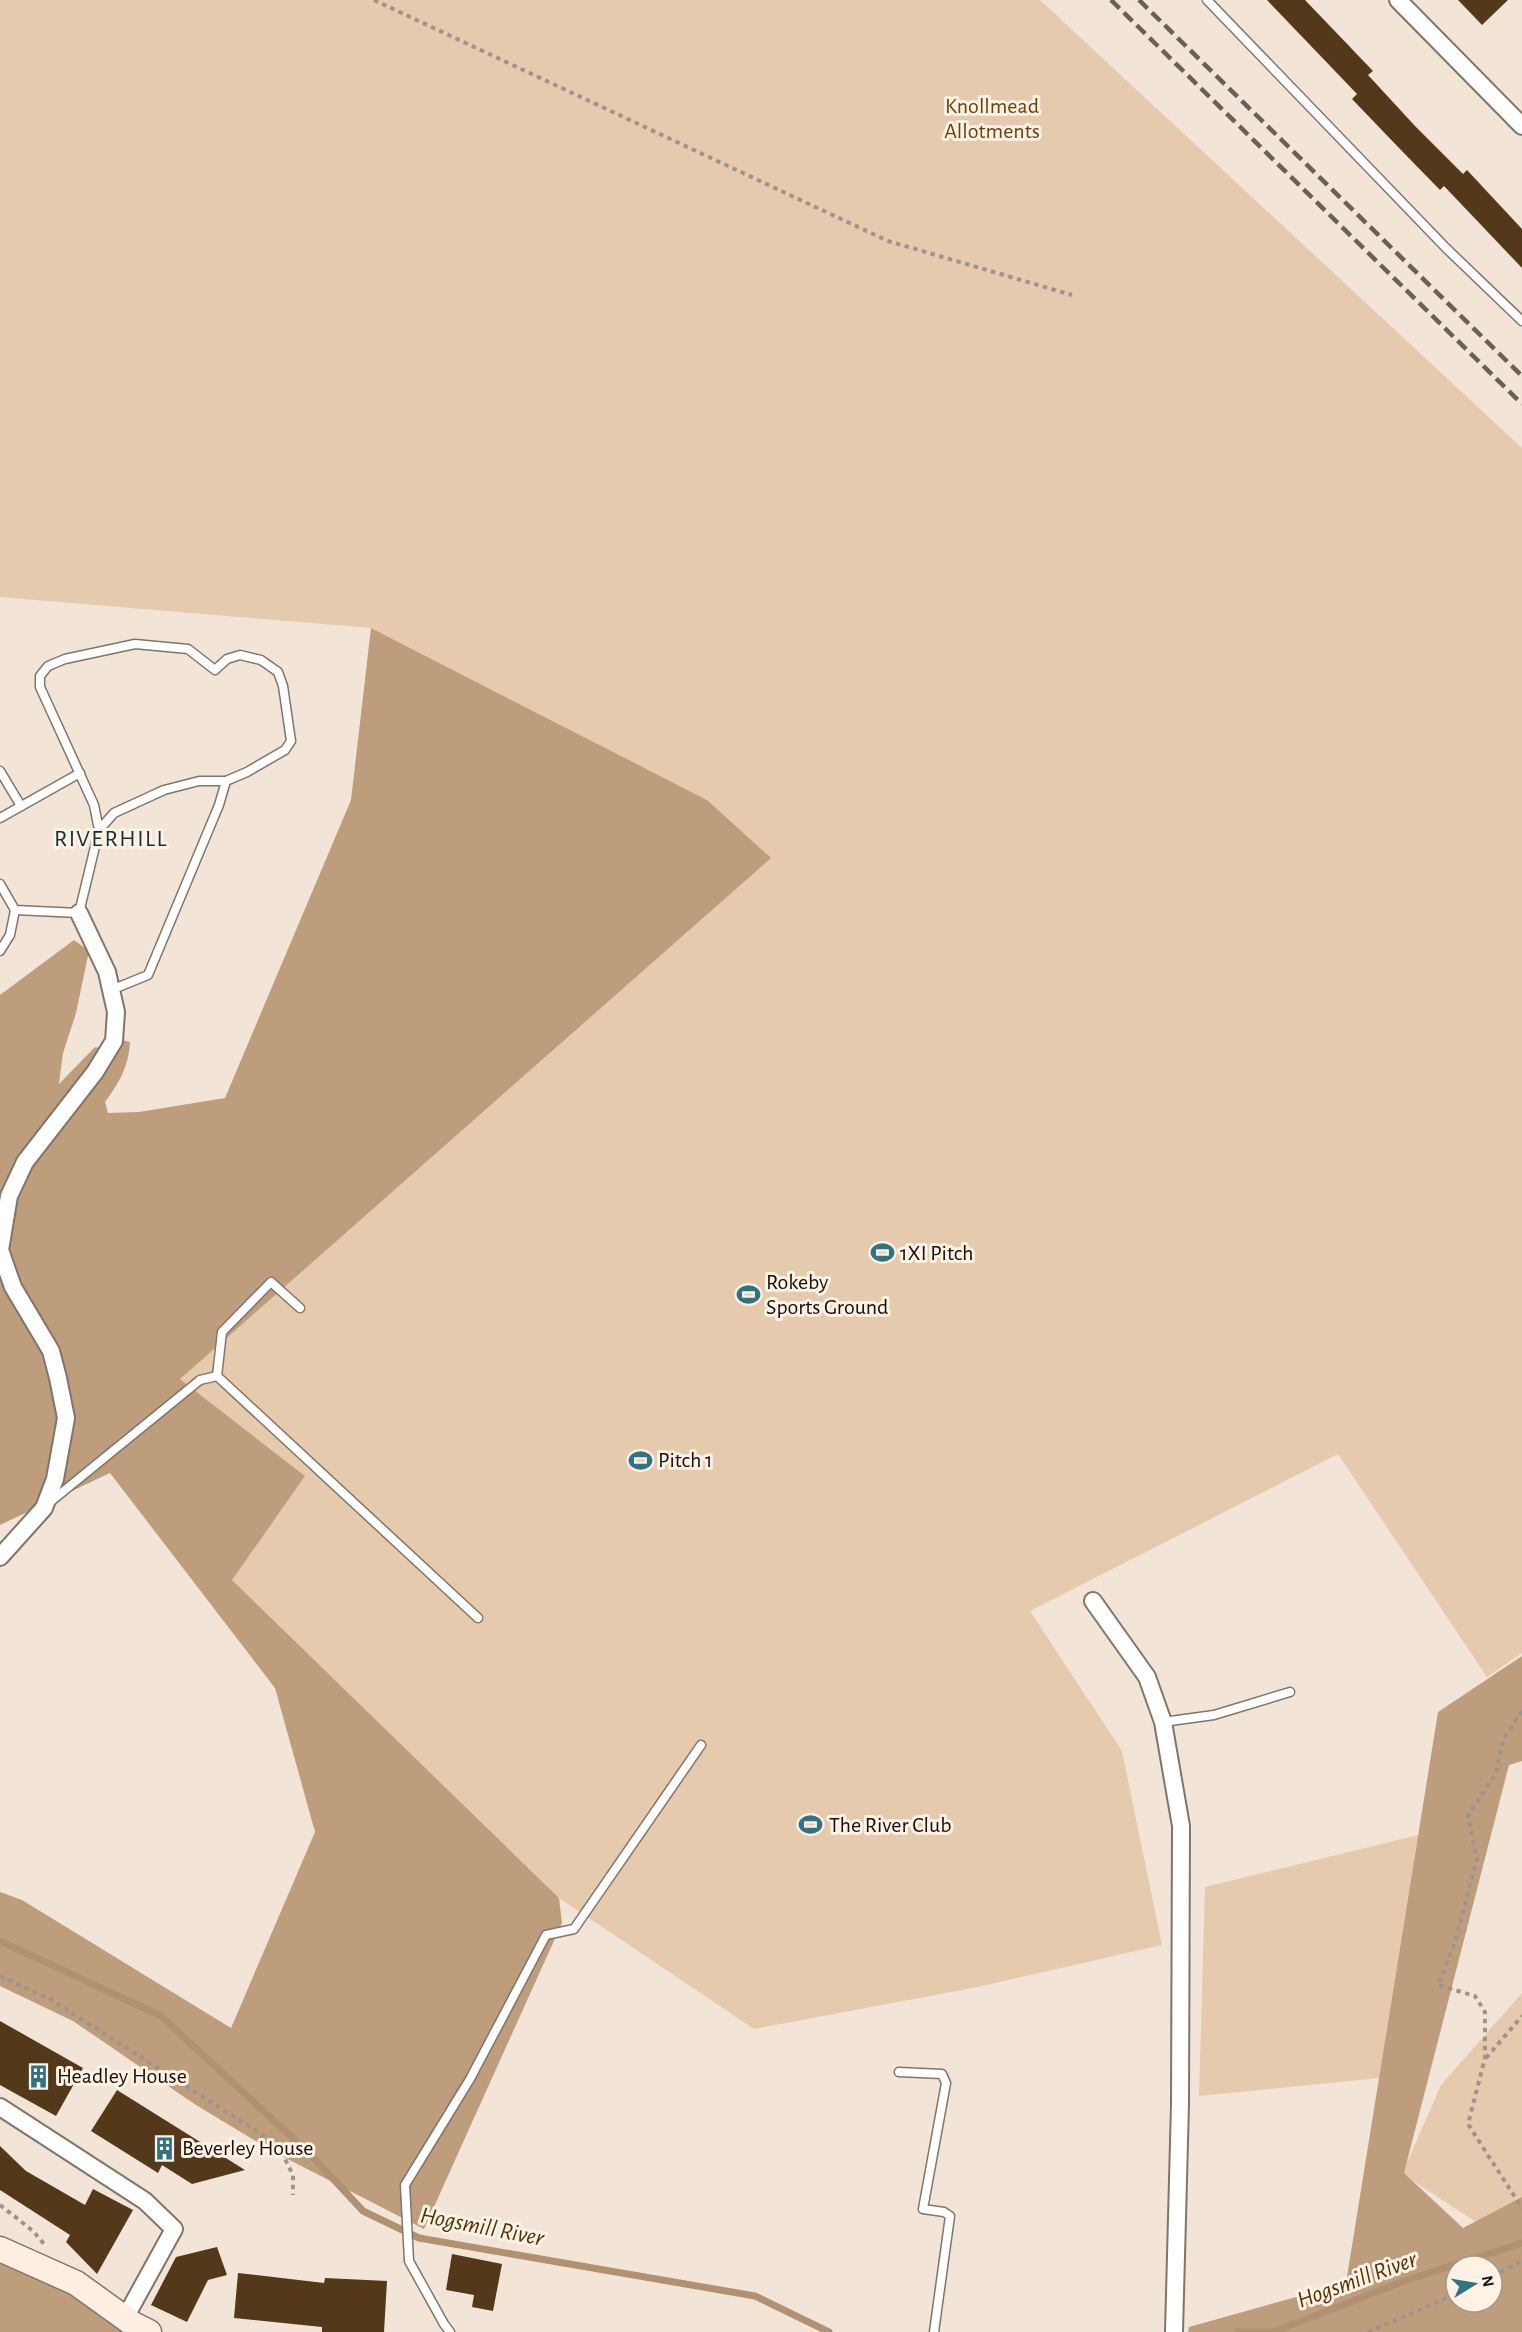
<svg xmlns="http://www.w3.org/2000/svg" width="1522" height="2332" viewBox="0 0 1522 2332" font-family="'Alegreya Sans',sans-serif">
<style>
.green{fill:#e6caae}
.forest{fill:#be9d7d;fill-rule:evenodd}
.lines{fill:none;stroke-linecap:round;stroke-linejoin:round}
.stream{stroke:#b19171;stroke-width:7}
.building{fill:#54381a}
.service-casing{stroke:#81756a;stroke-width:11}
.minor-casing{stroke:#81756a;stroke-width:20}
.secondary-casing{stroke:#81756a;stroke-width:27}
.path{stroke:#9e948b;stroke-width:4;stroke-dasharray:4.5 4.5;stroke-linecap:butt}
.service{stroke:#fff;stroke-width:8}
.minor{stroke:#fff;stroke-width:16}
.secondary{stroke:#fcefe2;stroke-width:24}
.rail{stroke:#686059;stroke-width:4.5;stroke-dasharray:12 6;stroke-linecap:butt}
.labels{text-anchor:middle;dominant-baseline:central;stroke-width:6;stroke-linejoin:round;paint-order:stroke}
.park-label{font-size:22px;fill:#6c4107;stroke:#fff2e5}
.poi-label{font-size:22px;fill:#15100c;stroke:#fff2e5;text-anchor:start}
.neighbourhood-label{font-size:24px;letter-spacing:1.5px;fill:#113139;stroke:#fff2e5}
.water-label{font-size:24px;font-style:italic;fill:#513107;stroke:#fff2e5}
</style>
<rect width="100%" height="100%" fill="#f2e5d8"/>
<g class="green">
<polygon points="0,0 1040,0 1522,448 1522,1653 1487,1677 1338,1454 1030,1611 1122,1751 1162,1945 978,1987 754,2029 559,1898 231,1580 305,1476 180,1379 707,800 371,628 0,597"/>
<polygon points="1418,1835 1379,2078 1199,2096 1205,1887"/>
<polygon points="1522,1993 1522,2204 1484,2227 1402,2174 1441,2085"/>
</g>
<g class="forest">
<path d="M371,628L707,800L771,858L180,1379L305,1476L232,1580L559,1898L562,1923L424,2229L272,2151L196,2105L73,2021L0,1986V1892L22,1900L231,2028L315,1832L275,1688L110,1473L0,1525V995L74,940L89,951L76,1013L63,1053L59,1084L95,1047L114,1051L122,1040L130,1042C129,1066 119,1083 105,1102L108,1113L139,1112L225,1098L351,800Z"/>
<path d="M1522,1656V1761L1509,1765L1404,2173L1463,2228L1522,2197V2332H1188L1189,2327L1346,2283L1438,1712ZM1456,2266H1492V2302H1456Z"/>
<polygon points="0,2260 87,2301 124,2332 0,2332"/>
</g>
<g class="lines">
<g class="stream">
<polyline points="0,1941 161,2016 311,2155 363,2211 419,2238 755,2296 829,2332"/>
<polyline points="1238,2332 1273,2332 1407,2280 1522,2243"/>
</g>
</g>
<g class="building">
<polygon points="1267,0 1305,0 1373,71 1368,75 1415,126 1463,174 1467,170 1522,229 1522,268 1444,186 1440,190 1400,149 1352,99 1357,94"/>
<polygon points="1458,0 1508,0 1482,25"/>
<polygon points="0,2021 83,2068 56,2116 0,2085"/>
<polygon points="117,2090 245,2170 192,2184 162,2165 158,2173 91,2131"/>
<polygon points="0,2146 26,2171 85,2205 93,2189 133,2210 97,2274 66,2242 70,2235 0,2190"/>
<polygon points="217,2247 227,2275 208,2280 187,2322 151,2305 176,2257"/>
<polygon points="452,2254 502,2264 493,2311 472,2307 474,2295 446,2290"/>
<polygon points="238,2273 324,2283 325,2278 387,2281 384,2332 322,2332 322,2327 234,2318"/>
</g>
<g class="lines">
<defs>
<g id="service">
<polyline points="1207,0 1446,248 1522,321"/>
<polyline points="0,771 21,806"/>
<polyline points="0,818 80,773"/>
<polyline points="0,884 15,910 79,913 99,830 94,805 40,687 40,676 48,666 65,659 135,644 188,649 215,670 227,659 240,655 261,660 278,672 283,686 291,741 285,750 247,772 226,781 199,781 164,790 114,813 99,830"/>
<polyline points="0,951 10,935 15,910"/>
<polyline points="111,990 148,975 219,805 226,781"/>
<polyline points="217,1376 222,1332 271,1282 300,1308"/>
<polyline points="49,1503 200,1380 217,1376 478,1618"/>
<polyline points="1163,1722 1214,1715 1290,1692"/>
<polyline points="899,2072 942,2074 946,2083 923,2209 944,2212 950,2216 934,2332"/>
<polyline points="450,2332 444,2324 409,2261 405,2185 470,2079 546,1935 574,1929 701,1745"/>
</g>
<g id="minor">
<polyline points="1398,0 1522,126"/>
<polyline points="0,1557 44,1508 55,1479 66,1418 58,1378 51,1351 13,1287 0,1250 9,1196 25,1162 95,1072 114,1041 116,1012 107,972 79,913"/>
<polyline points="1093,1601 1147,1677 1163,1722 1181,1826 1180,2104 1174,2332"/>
<polyline points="0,2107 145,2201 174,2229 125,2318"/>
</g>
<polyline id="secondary" points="0,2249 76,2283 133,2324 149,2332"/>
</defs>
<use href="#service" class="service-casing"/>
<use href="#minor" class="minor-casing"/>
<use href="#secondary" class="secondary-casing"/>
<g class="path">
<polyline points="374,0 888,241 1072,295"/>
<polyline points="1522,1711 1503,1740 1496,1773 1468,1816 1477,1859 1455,1942 1438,1985 1475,1996 1485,2012 1485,2058 1468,2124 1522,2208"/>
<polyline points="0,1976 50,1999 278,2145 293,2175 293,2195"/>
<polyline points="1486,2058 1522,2016"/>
<polyline points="0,2205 33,2231 44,2244"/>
<polyline points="1492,2276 1522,2261"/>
<polyline points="1368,2332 1456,2294"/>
</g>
<use href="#service" class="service"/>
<use href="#minor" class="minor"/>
<use href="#secondary" class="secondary"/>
<g class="rail">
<polyline points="1111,0 1522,404"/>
<polyline points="1139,0 1522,376"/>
</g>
</g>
<defs>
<symbol id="stadium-bare" viewBox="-9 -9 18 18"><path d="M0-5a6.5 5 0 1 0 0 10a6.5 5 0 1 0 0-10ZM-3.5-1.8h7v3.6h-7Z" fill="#307384" stroke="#fff2e5" stroke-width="2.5" paint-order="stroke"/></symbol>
<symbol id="building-bare" viewBox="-9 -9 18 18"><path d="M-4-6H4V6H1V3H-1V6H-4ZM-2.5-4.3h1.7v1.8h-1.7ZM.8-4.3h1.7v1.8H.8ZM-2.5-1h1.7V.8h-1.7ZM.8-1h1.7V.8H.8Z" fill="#307384" stroke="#fff2e5" stroke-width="2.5" paint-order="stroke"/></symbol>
</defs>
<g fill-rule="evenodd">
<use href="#stadium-bare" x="866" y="1236" width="33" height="33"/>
<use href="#stadium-bare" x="732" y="1278" width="33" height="33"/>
<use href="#stadium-bare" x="624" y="1444" width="33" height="33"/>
<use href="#stadium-bare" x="794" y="1808" width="33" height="33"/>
<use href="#building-bare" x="22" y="2060" width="33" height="33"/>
<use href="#building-bare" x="148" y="2132" width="33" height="33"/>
</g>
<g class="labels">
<g class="park-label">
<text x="992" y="106">Knollmead<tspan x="992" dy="25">Allotments</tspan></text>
</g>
<g class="poi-label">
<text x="900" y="1253">1XI Pitch</text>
<text x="766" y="1282">Rokeby<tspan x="766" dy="25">Sports Ground</tspan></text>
<text x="658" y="1460">Pitch 1</text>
<text x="829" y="1825">The River Club</text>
<text x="57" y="2076">Headley House</text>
<text x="182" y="2148">Beverley House</text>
</g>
<g class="neighbourhood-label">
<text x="111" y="839">RIVERHILL</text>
</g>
<g class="water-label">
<text transform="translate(482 2227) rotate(11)">Hogsmill River</text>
<text transform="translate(1357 2280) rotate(-20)">Hogsmill River</text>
</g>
</g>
<g transform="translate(1474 2284) rotate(79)"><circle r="28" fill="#fff2e5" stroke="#a1988e" stroke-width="1.5"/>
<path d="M0-4.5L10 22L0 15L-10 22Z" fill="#307384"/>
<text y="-9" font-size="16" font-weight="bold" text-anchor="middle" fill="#15100c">N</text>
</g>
</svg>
